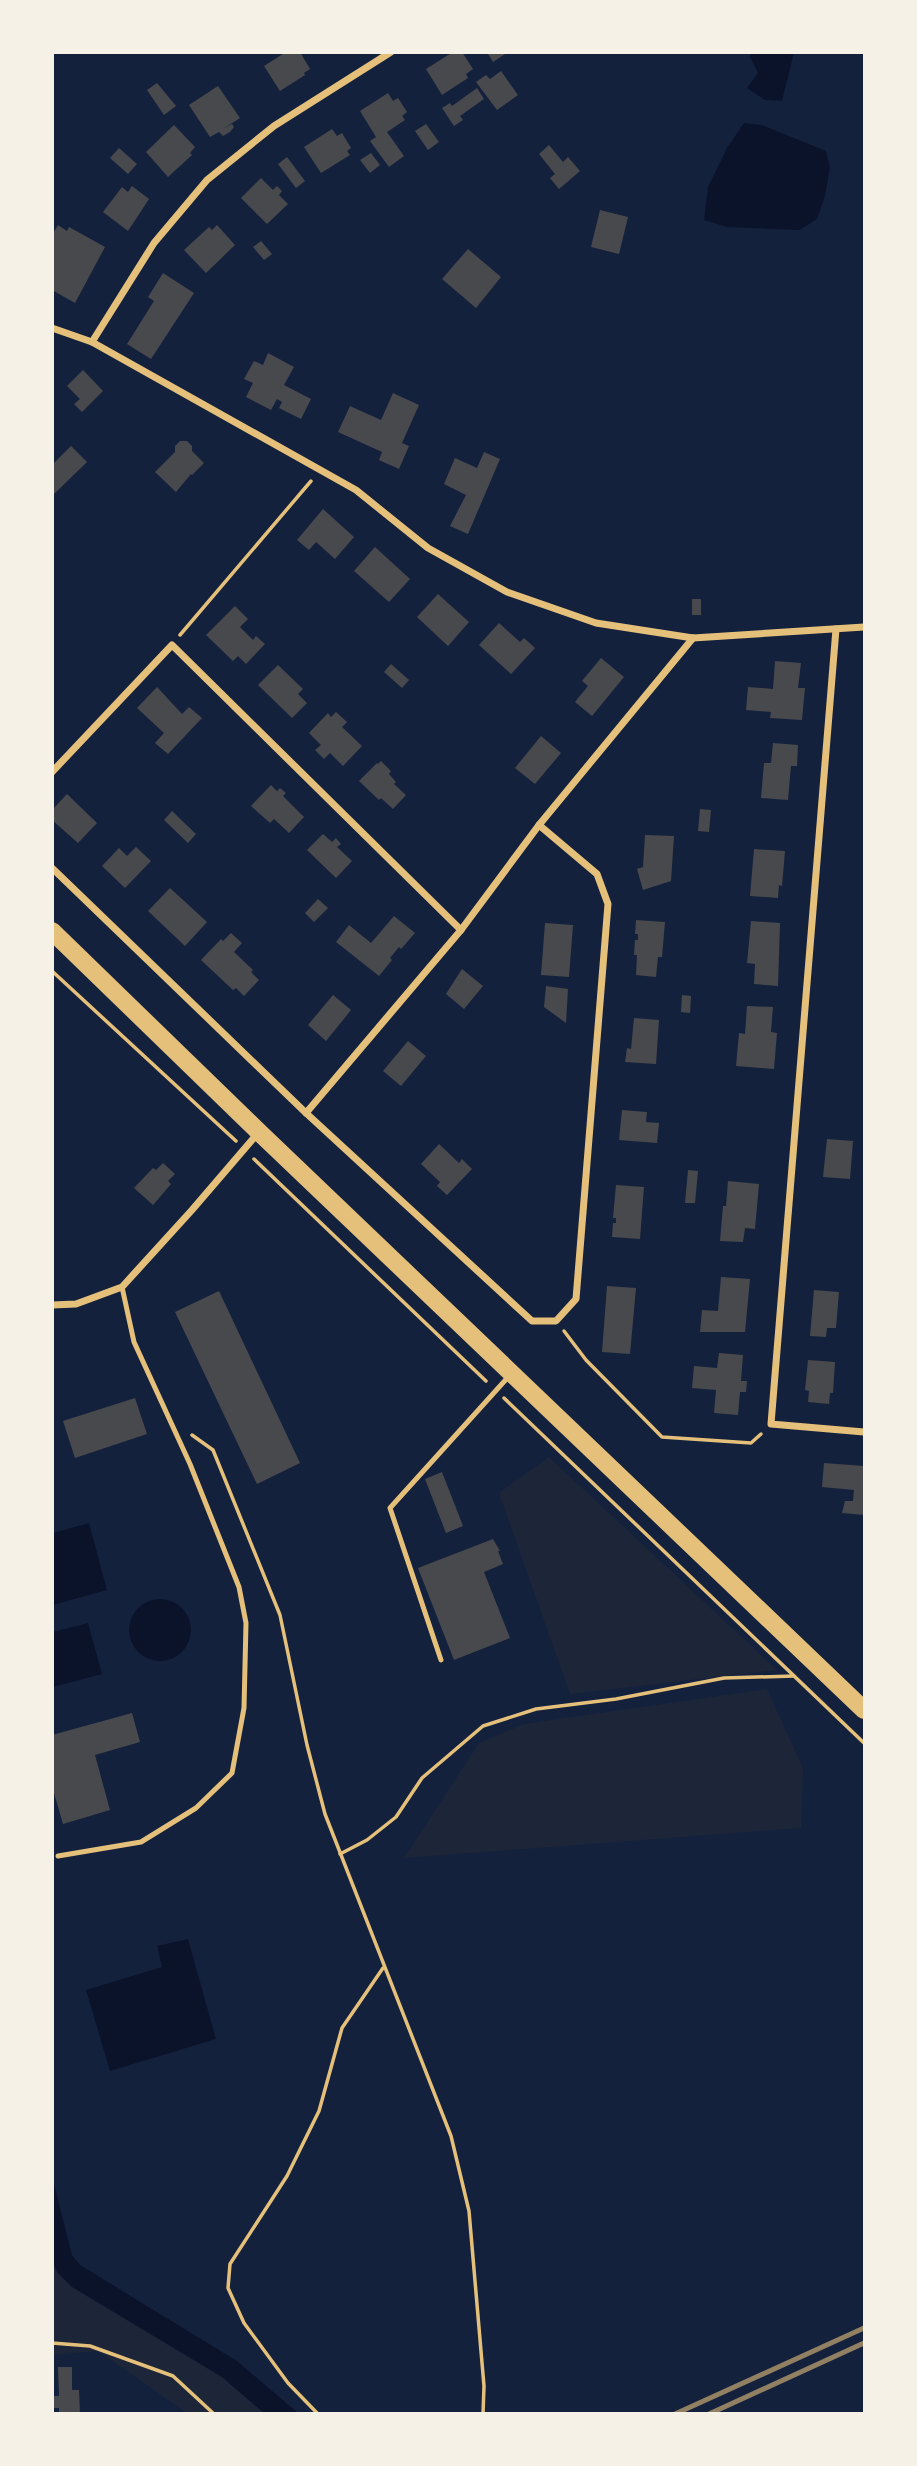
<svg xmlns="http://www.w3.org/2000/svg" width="917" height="2466" viewBox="0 0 917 2466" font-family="'DejaVu Sans',sans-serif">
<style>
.green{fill:#1d2539}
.water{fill:#0b132b}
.building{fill:#48494c}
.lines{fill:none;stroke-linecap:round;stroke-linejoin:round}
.path{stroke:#e5c07b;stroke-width:3.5}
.service{stroke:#e5c07b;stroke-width:5}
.minor{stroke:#e5c07b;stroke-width:7}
.primary{stroke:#e5c07b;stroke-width:18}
.rail{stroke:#918062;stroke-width:5}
</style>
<rect width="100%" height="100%" fill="#14213d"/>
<g class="green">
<polygon points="549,1457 777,1670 570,1694 499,1493"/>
<polygon points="767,1689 803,1768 801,1828 404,1858 479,1743 524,1724"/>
<polygon points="52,2262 57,2272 72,2287 222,2377 264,2413 187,2413 98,2351 53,2355"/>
</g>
<g class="water">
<polygon points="751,53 794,53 782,101 765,100 747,88 758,73 750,57"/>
<polygon points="744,123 762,125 826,151 830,167 825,196 817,219 800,230 727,227 704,220 708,187 727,148"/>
<polygon points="89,1523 107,1590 53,1605 53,1533"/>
<circle cx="160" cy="1630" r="31"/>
<polygon points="88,1623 102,1674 53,1687 53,1632"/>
<polygon points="188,1939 216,2039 110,2071 86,1990 162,1967 157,1946"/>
<polygon points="53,2180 72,2255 80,2265 237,2361 298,2413 264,2413 222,2377 72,2287 57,2272 53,2262"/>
</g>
<g class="building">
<polygon points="286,52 300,52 310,69 304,73 305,75 280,91 264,66"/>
<polygon points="453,52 462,52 473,69 466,74 468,78 442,95 426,69"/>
<polygon points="487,52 508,52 493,62"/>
<polygon points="501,71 518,95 497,110 476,82 486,75 490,79"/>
<polygon points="157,83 176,106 164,115 147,90"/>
<polygon points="218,86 240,118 223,129 232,124 234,127 230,132 223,136 219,132 210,137 189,105"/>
<polygon points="477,88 484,99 460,116 463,120 454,126 442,108 450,103 452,106"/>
<polygon points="388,93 393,101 398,98 407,112 402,116 405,120 387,132 404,156 389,167 370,141 376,137 360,111"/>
<polygon points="426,124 439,142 428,150 415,131"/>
<polygon points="174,125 195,147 190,153 192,155 168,177 146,152"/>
<polygon points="332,129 337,136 342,133 351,148 347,151 350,155 321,173 304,147"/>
<polygon points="549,145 563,162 568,157 580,171 559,189 550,178 555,174 539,154"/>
<polygon points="119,148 137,164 128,174 110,158"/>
<polygon points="371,153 380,165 370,173 360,160"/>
<polygon points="287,157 305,181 296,188 278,164"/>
<polygon points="261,178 273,190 277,186 282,191 279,195 288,204 267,224 241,198"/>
<polygon points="132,186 149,199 128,231 103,212 122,187 128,192"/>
<polygon points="600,210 628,217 619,254 591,247"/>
<polygon points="58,225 67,231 69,227 105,247 75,303 52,290 52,235"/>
<polygon points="217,225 235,245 206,273 184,250 209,227 212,230"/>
<polygon points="261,241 272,254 264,260 253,247"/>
<polygon points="468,249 501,277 476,308 442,279"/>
<polygon points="163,273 194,293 151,359 127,344 154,301 148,297"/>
<polygon points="268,353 294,367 284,385 311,399 301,419 279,408 282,402 277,399 271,410 246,397 253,383 244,379 254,361 263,365"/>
<polygon points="83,370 103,391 82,412 74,404 80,399 67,386"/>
<polygon points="393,393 419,405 402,443 409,446 399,469 379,460 382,452 338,432 350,406 381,420"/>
<polygon points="180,441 187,441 192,446 192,451 204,463 192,475 191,474 176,492 155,472 175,452 175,446"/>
<polygon points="71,446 87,462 52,496 52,465"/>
<polygon points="484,452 500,459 468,534 450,526 466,495 444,484 455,458 477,468"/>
<polygon points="323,509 354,537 335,559 316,542 309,550 297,540"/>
<polygon points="375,547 410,579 389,602 354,571"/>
<polygon points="438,594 469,622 448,646 417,617"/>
<rect x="692" y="599" width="9" height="16"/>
<polygon points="235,606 248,619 240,627 253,640 256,636 265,644 246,664 238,656 233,661 206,635"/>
<polygon points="499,623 520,642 524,638 535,648 511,674 479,645"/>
<polygon points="601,658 624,677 592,716 575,702 588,686 582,681"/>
<polygon points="775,661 801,663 798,688 805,688 802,720 770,718 771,712 746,710 748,687 773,689"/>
<polygon points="391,664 409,680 402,688 384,672"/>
<polygon points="278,665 303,689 298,694 307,703 292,718 258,685"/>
<polygon points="157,687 182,714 189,707 202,718 168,754 155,743 164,733 137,708"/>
<polygon points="336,712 347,722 342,727 362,746 343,766 330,753 324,759 315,750 321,745 309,733 328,713 331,717"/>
<polygon points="541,736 561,753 535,784 515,768"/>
<polygon points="773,743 798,745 797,766 791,766 788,800 761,798 764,763 771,763"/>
<polygon points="381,761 391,771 389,774 396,782 394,784 406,795 393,809 381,798 379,800 359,781 377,763 378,764"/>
<polygon points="271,785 277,791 280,788 286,793 283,796 304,817 289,833 274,819 270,823 251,806"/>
<polygon points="67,794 97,823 78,843 52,820 52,810"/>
<polygon points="700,809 711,810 709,832 698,831"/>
<polygon points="172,811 196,834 188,843 164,820"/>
<polygon points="323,834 332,842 336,838 341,844 337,847 352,861 336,878 307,850"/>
<polygon points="645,835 674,836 671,881 643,890 637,869 643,867"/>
<polygon points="136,847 151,861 125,888 102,866 119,848 127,856"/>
<polygon points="754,849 785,851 782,886 779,885 778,898 750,896"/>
<polygon points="170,888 207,922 185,946 148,911"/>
<polygon points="318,899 328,908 314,922 305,913"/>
<polygon points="394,916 415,933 401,949 399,947 390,958 392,960 379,976 336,942 349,925 371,943"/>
<polygon points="636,920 665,922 662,957 658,957 656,977 636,975 637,955 634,955 635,940 638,940 638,934 635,934"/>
<polygon points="751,921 780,923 778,986 754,984 755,964 747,963"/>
<polygon points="545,923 573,925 569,977 541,975"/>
<polygon points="231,933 242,943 234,952 253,970 251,972 259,980 244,996 236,988 233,990 201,960 221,939 223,941"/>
<polygon points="462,969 483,986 464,1009 446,994"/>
<polygon points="546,986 568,989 566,1023 544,1007"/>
<polygon points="333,995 351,1010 326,1041 308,1025"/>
<polygon points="682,995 691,996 690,1013 681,1012"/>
<polygon points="747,1006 773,1007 771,1032 777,1033 774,1069 736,1066 739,1033 745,1034"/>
<polygon points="634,1018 659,1020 656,1064 625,1062 627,1048 631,1049"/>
<polygon points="408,1041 426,1056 401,1086 383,1071"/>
<polygon points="622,1110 647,1112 646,1122 659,1123 657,1143 619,1140"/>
<polygon points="827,1139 853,1141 850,1179 823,1177"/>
<polygon points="439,1144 459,1163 462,1159 472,1169 447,1195 437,1186 440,1182 421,1164"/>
<polygon points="163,1163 175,1174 168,1181 171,1184 153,1205 134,1188 153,1168 156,1170"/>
<polygon points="688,1170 698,1171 695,1203 685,1203"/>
<polygon points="728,1181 759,1184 755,1229 745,1228 743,1242 720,1241 723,1206 726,1206"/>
<polygon points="616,1185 644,1187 640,1239 612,1237 613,1223 616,1223 616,1218 613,1218"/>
<polygon points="721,1277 750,1279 745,1332 700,1332 702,1310 718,1311"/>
<polygon points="607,1286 636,1288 630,1354 602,1352"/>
<polygon points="814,1290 839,1292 836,1328 827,1328 826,1337 810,1336"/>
<polygon points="219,1291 300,1463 257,1484 175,1312"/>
<polygon points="719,1353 743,1355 741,1381 747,1381 746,1392 740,1392 738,1415 714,1413 716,1390 692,1388 694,1366 717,1368"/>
<polygon points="808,1360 835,1362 833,1393 830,1393 829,1404 808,1402 809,1391 805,1390"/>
<polygon points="135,1398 147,1434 75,1458 63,1421"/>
<polygon points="824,1463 864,1466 864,1515 842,1513 845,1501 853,1501 854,1490 822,1487"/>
<polygon points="442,1472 463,1526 446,1533 425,1479"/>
<polygon points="493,1539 500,1551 498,1551 503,1564 484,1572 510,1638 454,1660 418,1568"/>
<polygon points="132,1713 140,1742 95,1755 110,1810 63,1824 52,1786 52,1735"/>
<polygon points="58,2367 72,2367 72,2390 79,2390 80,2414 59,2414 59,2408 53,2408 53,2396 59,2396"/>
</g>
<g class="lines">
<g class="path">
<polyline points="180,635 311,481"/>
<polyline points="52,971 236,1141"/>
<polyline points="254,1159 486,1381"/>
<polyline points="564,1331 586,1360 662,1437 751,1443 761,1434"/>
<polyline points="504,1398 864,1743"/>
<polyline points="192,1435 213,1450 280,1615 307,1745 325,1814 451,2136 469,2211 484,2386 483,2414"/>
<polyline points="340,1854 367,1840 396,1817 422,1778 483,1726 536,1709 616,1699 724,1678 794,1676"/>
<polyline points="52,2343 90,2346 173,2376 214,2414"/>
<polyline points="318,2414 288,2383 244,2323 228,2288 230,2264 287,2176 319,2111 342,2028 383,1968"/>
</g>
<g class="service">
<polyline points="441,1660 390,1508 510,1375"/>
<polyline points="58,1856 141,1842 196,1808 232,1773 244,1708 246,1623 239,1587 190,1464 134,1342 122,1287"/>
</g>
<g class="minor">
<polyline points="52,328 92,342 356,490 428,548 507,592 596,623 693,638 864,627"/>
<polyline points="92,342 154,243 207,180 274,126 391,52"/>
<polyline points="836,629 771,1424 864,1432"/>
<polyline points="52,772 172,645 461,930"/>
<polyline points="52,868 306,1113 532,1321 556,1321 576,1299 608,904 597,874 539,825"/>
<polyline points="306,1113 461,930 539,825 693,638"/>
<polyline points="52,1305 76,1304 122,1287 192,1210 259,1132"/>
</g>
<polyline class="primary" points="52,931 259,1132 864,1710"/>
<g class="rail">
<polyline points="675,2414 864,2328"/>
<polyline points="709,2414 864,2343"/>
</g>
</g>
<rect width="917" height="2466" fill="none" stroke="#f6f1e7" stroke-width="108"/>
</svg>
